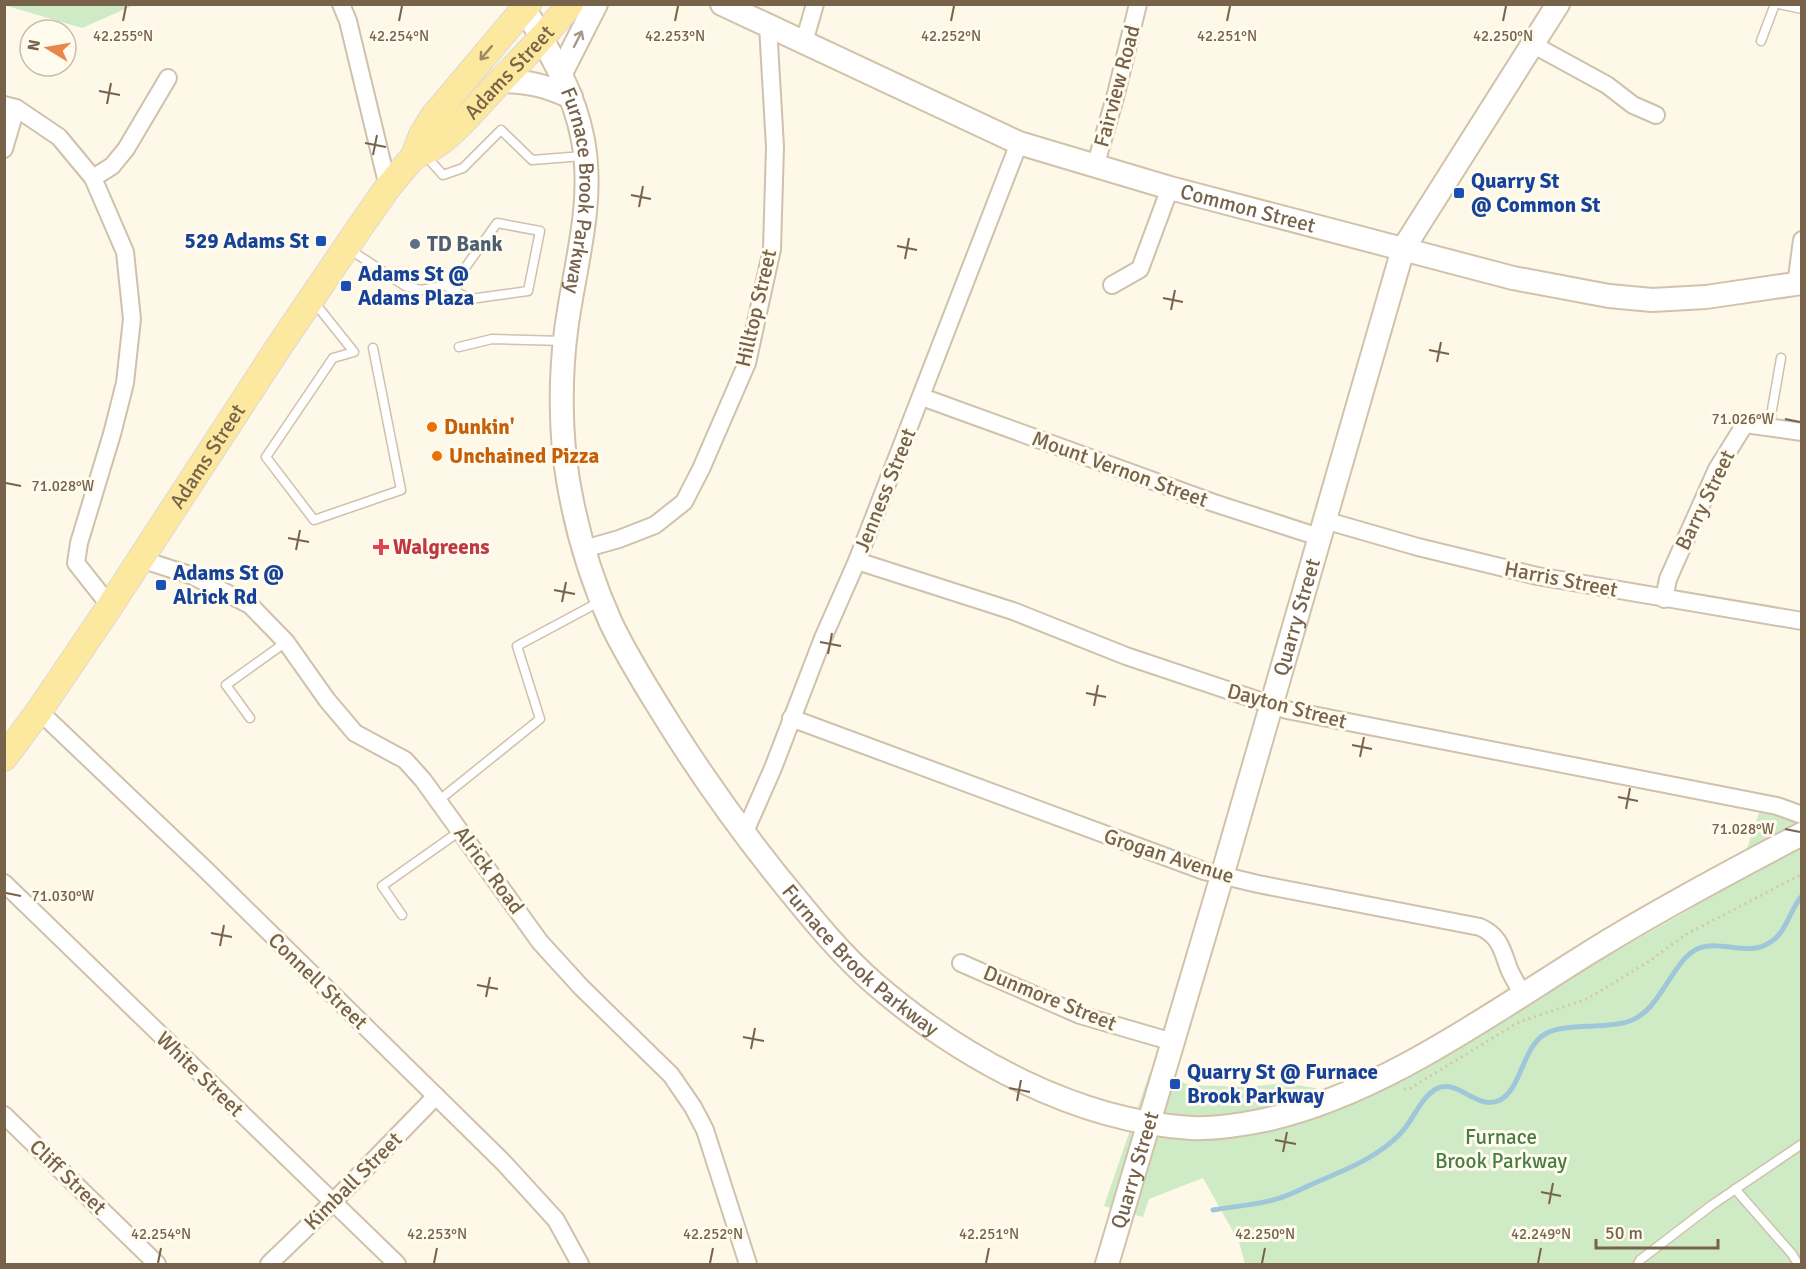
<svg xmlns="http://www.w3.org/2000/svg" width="1806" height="1269" viewBox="0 0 1806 1269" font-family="Signika,sans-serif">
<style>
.green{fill:#ceebc5}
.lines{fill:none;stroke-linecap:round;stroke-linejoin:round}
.stream{stroke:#a0c7d9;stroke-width:5}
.lane-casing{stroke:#cfc1ac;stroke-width:11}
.street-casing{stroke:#cfc1ac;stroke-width:20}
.secondary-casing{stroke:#d2c2aa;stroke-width:26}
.primary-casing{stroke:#ded9d4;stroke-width:28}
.path{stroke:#d8bfa0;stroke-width:3;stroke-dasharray:1.5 4.5;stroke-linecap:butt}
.lane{stroke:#fff;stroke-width:8}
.street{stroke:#fff;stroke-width:16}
.secondary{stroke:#fff;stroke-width:22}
.primary{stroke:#fce89f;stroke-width:26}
.oneway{stroke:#a79989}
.oneway2{stroke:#9f8a64}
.ticks{fill:none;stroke:#77624a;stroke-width:2}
.transit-dot{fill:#1a4fb4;stroke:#fffbee;stroke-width:2}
.service-dot{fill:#5c6f8a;stroke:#fffbee;stroke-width:2}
.food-dot{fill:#e8710a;stroke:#fffbee;stroke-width:2}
.health-dot{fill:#e0444e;stroke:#fffbee;stroke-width:2}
.labels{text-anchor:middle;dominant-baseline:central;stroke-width:6;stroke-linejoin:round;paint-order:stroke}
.street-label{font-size:21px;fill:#77624a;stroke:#fffbee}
.transit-label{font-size:21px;font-weight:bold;fill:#164399;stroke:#fffbee;text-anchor:start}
.service-label{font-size:21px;font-weight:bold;fill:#4e5e75;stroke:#fffbee;text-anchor:start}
.food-label{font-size:21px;font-weight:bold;fill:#c56008;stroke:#fffbee;text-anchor:start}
.health-label{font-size:21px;font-weight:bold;fill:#be3a42;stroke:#fffbee;text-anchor:start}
.park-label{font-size:21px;fill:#4a7d42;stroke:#fffbee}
.ticks-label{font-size:15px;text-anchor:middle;fill:#77624a;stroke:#fffbee;stroke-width:6;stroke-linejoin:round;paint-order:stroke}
</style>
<rect width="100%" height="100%" fill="#fdf8e7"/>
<g class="green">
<polygon points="4,5 5,4 134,5 82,28"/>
<polygon points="1801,804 1801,1264 1245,1264 1239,1242 1203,1178 1149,1199 1143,1217 1104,1206 1150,1072 1190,1085 1249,1087 1284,1083 1315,1088 1345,1104 1682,914 1736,881 1760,810"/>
</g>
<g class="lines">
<path class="stream" d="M1213,1210C1235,1206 1259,1205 1280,1198C1293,1194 1305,1187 1317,1182C1347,1169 1376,1158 1399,1135C1413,1122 1419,1099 1436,1089C1458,1077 1477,1112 1500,1100C1522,1088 1522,1048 1545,1034C1565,1022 1606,1030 1630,1021C1661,1010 1672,961 1697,949C1720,938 1749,959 1772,941C1787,931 1790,909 1802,896"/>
<defs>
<g id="lane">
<polyline points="1779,4 1802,9"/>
<polyline points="1761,41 1775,4"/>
<polyline points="426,156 443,175 463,168 501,130 532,160 583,156"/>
<polyline points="349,249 405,286 421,290 442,286 444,285 460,275 497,223 540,231 528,291 470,299 444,285"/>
<polyline points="314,302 354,352 333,358 266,457 314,520 401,490 373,348"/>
<polyline points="459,347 492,339 563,341"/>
<polyline points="1769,427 1781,358"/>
<polyline points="250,718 226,685 286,642"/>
<polyline points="438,801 540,719 517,646 601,601"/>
<polyline points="402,915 382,886 460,831"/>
<polyline points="1735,1189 1792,1254 1798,1264"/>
<polyline points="1638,1264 1640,1260 1712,1205 1802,1144"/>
</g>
<g id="street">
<polyline points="341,4 348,21 388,187"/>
<polyline points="804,42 815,4"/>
<polyline points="1532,44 1607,85 1633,105 1656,115"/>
<polyline points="4,105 16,108 59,137 93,178 125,252 132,319 125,383 112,434 79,543 76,563 110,606"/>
<polyline points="4,149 16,108"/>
<polyline points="1095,167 1116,94 1138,4"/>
<polyline points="93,178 112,166 126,149 168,78"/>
<polyline points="1112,285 1140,269 1170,188"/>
<polyline points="1796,285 1802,240"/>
<polyline points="922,397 1214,503 1319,537"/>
<polyline points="1324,520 1418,547 1537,576 1802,621"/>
<polyline points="584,549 619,539 655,525 684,502 701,469 747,363 772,249 775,147 768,26"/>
<polyline points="140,559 193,576 250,605 286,642 327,700 355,733 405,760 423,780 540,942 581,987 671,1075 693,1107 705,1130 748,1264"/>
<polyline points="857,561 1013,611 1126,656 1287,710 1777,806 1802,815"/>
<polyline points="1664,599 1668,579 1717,469 1745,424 1802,432"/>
<polyline points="39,711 206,870 503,1162 556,1220 580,1264"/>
<path d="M791,718L1204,871L1258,884L1480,927C1500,936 1502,950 1509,969C1513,978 1518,986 1523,995"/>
<polyline points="744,834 773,768 823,638 857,561 1019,143"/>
<polyline points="4,883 397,1264"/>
<polyline points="961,963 1080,1015 1173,1042"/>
<polyline points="4,1115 157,1264"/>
<polyline points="269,1264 332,1203 436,1096"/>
</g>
<g id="secondary">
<path id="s1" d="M522,4C547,47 574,91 583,140C595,205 574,267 566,331C560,378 560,433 568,480C576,528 591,579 611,623C628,659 649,691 670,725C702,776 737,825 775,873C806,911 838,952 875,984C961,1058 1076,1121 1191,1128C1215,1129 1241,1125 1265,1120C1379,1095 1489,1015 1587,954C1656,911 1729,872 1802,834"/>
<path id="s2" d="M722,4L1019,143L1170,188L1513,278L1609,296L1652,300L1706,297L1802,283"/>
<polyline points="561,73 596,4"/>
<path d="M501,81C530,82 544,85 571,97"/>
<path id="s3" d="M1107,1264L1222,876L1403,249L1558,4"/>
</g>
<g id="primary">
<path id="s4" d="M414,156C447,145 471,112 495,87C521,60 547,34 570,4"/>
<path id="s5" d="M4,758L39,711L110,606L278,348L358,230L388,187L414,156L422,135L433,117L528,4"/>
</g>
</defs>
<use href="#lane" class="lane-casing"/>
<use href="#street" class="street-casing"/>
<use href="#secondary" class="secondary-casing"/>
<use href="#primary" class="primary-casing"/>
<polyline class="path" points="1404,1089 1409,1089 1519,1022 1587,999 1648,962 1685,935 1802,874"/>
<use href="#lane" class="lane"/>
<use href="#street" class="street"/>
<use href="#secondary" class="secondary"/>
<use href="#primary" class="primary"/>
</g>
<defs><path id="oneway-shaft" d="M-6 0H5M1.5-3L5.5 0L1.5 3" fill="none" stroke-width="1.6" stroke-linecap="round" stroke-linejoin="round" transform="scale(1.5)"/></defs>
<use class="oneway" href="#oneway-shaft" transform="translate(578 39) rotate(-63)"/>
<use class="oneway2" href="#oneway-shaft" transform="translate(486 53) rotate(130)"/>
<path class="ticks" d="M123,21L126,6M399,21L402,6M675,21L678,6M951,21L954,6M1227,21L1230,6M1503,21L1506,6M99,91L120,95M107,104L111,83M365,143L386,147M373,155L377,135M631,195L651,199M639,207L643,186M897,246L917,250M905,259L909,238M1163,298L1183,302M1171,310L1175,290M1429,350L1449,354M1437,362L1441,342M1785,419L1800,422M6,483L21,486M288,538L309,542M296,550L300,530M554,590L575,594M562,602L566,582M820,642L841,646M828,654L832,633M1086,693L1106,697M1094,706L1098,685M1352,745L1372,749M1360,757L1364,737M1618,797L1638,801M1626,809L1630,788M1785,829L1800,832M6,893L21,896M211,933L232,937M220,946L224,925M477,985L498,989M486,997L490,977M743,1037L764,1041M751,1049L755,1028M1009,1088L1030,1092M1017,1101L1021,1080M1275,1140L1296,1144M1283,1152L1287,1132M1541,1192L1561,1196M1549,1204L1553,1183M158,1263L161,1248M434,1263L437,1248M710,1263L713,1248M986,1263L989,1248M1262,1263L1265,1248M1538,1263L1541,1248"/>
<g class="transit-dot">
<rect x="1453" y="187" width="12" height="12" rx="3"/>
<rect x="315" y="235" width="12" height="12" rx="3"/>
<rect x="340" y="280" width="12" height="12" rx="3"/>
<rect x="155" y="579" width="12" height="12" rx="3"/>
<rect x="1169" y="1078" width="12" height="12" rx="3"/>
</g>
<circle class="service-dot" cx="415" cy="244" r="6"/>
<g class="food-dot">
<circle cx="432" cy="427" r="6"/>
<circle cx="437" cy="456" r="6"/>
</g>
<path class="health-dot" d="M378 538h6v6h6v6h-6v6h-6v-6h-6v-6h6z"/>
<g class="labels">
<g class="street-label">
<text stroke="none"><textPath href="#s4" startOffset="128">Adams Street</textPath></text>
<text transform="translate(1117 86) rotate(-75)">Fairview Road</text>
<text stroke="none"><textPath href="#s1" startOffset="200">Furnace Brook Parkway</textPath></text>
<text stroke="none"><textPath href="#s2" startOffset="566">Common Street</textPath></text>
<text transform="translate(756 308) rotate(-77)">Hilltop Street</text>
<text stroke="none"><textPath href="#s5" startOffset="364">Adams Street</textPath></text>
<text transform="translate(1120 469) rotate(20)">Mount Vernon Street</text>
<text transform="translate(885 490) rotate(-68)">Jenness Street</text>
<text transform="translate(1705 500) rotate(-64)">Barry Street</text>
<text transform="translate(1561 579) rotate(11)">Harris Street</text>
<text stroke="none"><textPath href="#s3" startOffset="674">Quarry Street</textPath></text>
<text transform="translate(1287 706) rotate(15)">Dayton Street</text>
<text transform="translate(1169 856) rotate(18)">Grogan Avenue</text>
<text transform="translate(489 870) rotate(54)">Alrick Road</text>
<text stroke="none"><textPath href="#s1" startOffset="1064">Furnace Brook Parkway</textPath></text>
<text transform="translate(318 981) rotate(44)">Connell Street</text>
<text transform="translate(1050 998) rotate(22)">Dunmore Street</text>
<text transform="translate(200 1074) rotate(44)">White Street</text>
<text stroke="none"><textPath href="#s3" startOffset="98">Quarry Street</textPath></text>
<text transform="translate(68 1177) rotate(44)">Cliff Street</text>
<text transform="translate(353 1181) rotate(-45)">Kimball Street</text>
</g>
<g class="transit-label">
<text x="1471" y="181">Quarry St<tspan x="1471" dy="24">@ Common St</tspan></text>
<text x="309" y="241" text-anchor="end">529 Adams St</text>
<text x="358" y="274">Adams St @<tspan x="358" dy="24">Adams Plaza</tspan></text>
<text x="173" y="573">Adams St @<tspan x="173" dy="24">Alrick Rd</tspan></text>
<text x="1187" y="1072">Quarry St @ Furnace<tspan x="1187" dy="24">Brook Parkway</tspan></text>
</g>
<g class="service-label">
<text x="427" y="244">TD Bank</text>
</g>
<g class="food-label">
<text x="444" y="427">Dunkin'</text>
<text x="449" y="456">Unchained Pizza</text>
</g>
<g class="health-label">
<text x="393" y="547">Walgreens</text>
</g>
<g class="park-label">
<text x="1501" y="1137">Furnace<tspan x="1501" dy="24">Brook Parkway</tspan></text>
</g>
</g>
<g class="ticks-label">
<text x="123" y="41">42.255°N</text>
<text x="399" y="41">42.254°N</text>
<text x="675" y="41">42.253°N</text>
<text x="951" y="41">42.252°N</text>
<text x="1227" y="41">42.251°N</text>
<text x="1503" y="41">42.250°N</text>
<text x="1743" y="424">71.026°W</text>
<text x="63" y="491">71.028°W</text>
<text x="1743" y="834">71.028°W</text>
<text x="63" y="901">71.030°W</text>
<text x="161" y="1239">42.254°N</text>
<text x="437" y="1239">42.253°N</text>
<text x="713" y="1239">42.252°N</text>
<text x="989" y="1239">42.251°N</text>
<text x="1265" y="1239">42.250°N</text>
<text x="1541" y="1239">42.249°N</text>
</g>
<rect width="1806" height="1269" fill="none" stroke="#77624a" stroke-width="12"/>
<g transform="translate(48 48) rotate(281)"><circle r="28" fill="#fffbee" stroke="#c9beac" stroke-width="1.5"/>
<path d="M0-4.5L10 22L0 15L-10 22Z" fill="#e9874a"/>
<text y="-9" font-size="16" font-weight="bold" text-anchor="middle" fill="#77624a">N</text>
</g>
<path d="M1596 1239v9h122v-9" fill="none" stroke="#77624a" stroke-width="3"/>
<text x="1605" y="1239" font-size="18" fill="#77624a" stroke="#fffbee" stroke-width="4.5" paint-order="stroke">50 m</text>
</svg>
